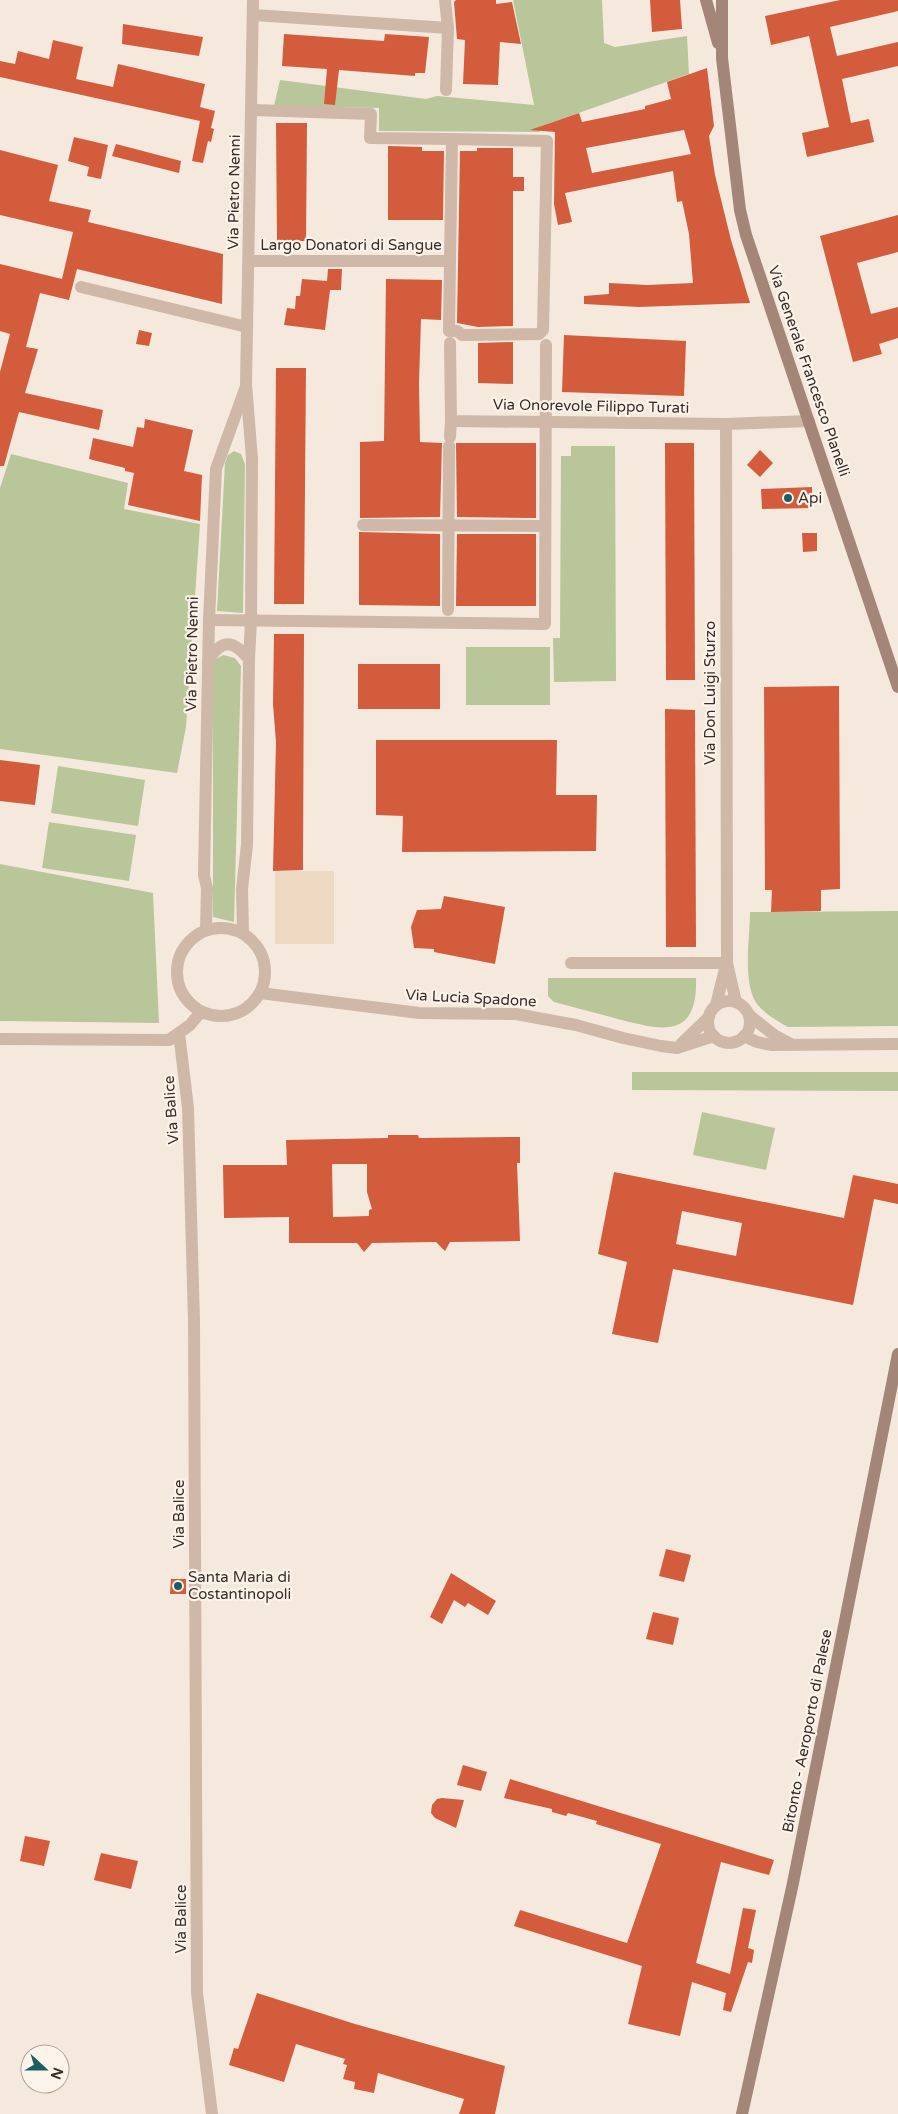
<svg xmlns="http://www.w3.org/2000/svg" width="898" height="2114" viewBox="0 0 898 2114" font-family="'Varela Round',sans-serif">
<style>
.green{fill:#b9c69a}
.plaza{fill:#eed9c2}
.building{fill:#d35c3d;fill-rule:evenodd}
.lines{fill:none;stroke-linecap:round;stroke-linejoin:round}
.street{stroke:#cfb8a7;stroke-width:12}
.secondary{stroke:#a38678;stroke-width:12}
.poi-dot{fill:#195f61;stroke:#fcf3ea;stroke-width:2}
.labels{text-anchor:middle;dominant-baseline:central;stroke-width:4.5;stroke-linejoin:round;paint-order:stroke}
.street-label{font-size:15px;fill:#3a2d28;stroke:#fcf3ea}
.poi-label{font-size:15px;fill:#3a2d28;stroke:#fcf3ea;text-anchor:start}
</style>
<rect width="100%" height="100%" fill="#f5e9dd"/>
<g class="green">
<polygon points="513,0 602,0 604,43 615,47 687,36 689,74 539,127 540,132 379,131 379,108 274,106 280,80 426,99 437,96 534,105"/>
<polygon points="571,446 615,446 616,681 554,682 553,638 560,638 561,456 571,456"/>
<polygon points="234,451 241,454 245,464 243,613 217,611 225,463 228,455"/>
<polygon points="11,454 128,483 124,509 200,524 186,727 177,773 0,749 0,488"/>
<rect x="466" y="647" width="84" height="58"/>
<polygon points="223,655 235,658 241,666 234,922 213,917 213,661"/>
<polygon points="58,766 145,780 138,826 51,813"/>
<polygon points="49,822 136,835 129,881 42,868"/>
<polygon points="0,864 153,893 159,1023 0,1021"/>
<path d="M898,911V1026L788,1027C777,1021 765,1014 757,1004C742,983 750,937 750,912Z"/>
<path d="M548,978H696C698,1039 663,1031 618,1019C597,1013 575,1008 554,1002L548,996Z"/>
<polygon points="632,1072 898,1072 898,1091 632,1090"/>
<polygon points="702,1112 775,1128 766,1170 693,1155"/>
</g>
<rect class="plaza" x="275" y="871" width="59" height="73"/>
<g class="building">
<polygon points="456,0 496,0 496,4 512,2 521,44 500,42 498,85 463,84 465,40 457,39 454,2"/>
<polygon points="650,0 680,0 682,29 652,32"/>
<polygon points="840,0 898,0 898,11 830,27 837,56 898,42 898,66 842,79 851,123 869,119 874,142 807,157 802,133 829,127 809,36 771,45 765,16"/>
<polygon points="123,24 203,37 199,56 122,44"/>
<polygon points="284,34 384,41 385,34 429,37 425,73 415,73 415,76 339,70 335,105 324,104 327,69 282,66"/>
<polygon points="53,40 83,47 76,79 113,87 118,64 205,84 200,107 215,111 211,128 214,129 211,142 208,141 203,163 192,161 200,121 0,77 0,61 15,64 18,51 49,59"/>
<path d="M707,68L714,126L709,136L715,175L731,240L750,303L639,307L584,304V296L609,294V283L647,285L693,283L689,234L682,201L677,202L673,171L565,193L572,222L558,225L554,204L555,132L530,130L579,113L582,122L645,109V106L671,99L667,82ZM684,130L691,154L592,173L586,148Z"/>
<polygon points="276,123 307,123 306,241 277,241"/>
<polygon points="74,137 108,145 101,179 87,176 89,167 68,161"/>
<polygon points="116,144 181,161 179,173 112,156"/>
<polygon points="388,146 422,147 422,151 444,151 443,220 388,220"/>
<polygon points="477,148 513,148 513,177 524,177 524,191 513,191 513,326 478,327 457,323 460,151 477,151"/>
<polygon points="0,150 58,165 49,201 91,210 88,222 223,254 222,304 77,269 69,300 40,293 26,347 38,349 25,393 103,410 99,430 19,412 4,466 0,466 0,372 10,334 0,331 0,264 62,279 73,232 0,215"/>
<polygon points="898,215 898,252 857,263 871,314 898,307 898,338 879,344 882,354 853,362 820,236"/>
<polygon points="328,269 342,269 341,290 330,290 325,330 284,325 287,308 295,309 296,296 300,296 302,279 327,281"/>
<polygon points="386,279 442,280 441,320 421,319 419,383 420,442 442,443 440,517 360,518 360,442 384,441"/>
<polygon points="139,330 152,333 149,346 136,344"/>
<polygon points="564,335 686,341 684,396 562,392"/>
<polygon points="513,342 513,384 478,383 478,343"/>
<polygon points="276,368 306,368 304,604 274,604"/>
<polygon points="145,419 193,430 184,471 202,475 200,521 128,505 134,473 125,471 125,468 89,459 93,438 133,447 137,427 144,428"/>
<polygon points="456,443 536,443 536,518 457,517"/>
<polygon points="665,443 694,443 695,680 666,680"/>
<polygon points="760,450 773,463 760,477 747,465"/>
<polygon points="812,487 812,508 762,509 761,489"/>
<polygon points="359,532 440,534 440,606 359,605"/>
<polygon points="802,533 817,533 817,551 803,552"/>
<polygon points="457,534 536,534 536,606 456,606"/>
<polygon points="274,634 304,634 303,870 273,871 276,742 273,704"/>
<rect x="358" y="664" width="82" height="45"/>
<polygon points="839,686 840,889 821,890 821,911 771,912 772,890 765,890 764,687"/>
<polygon points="665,709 695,710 696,947 666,947"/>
<polygon points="376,740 557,740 556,795 597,795 596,851 402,852 403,816 376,815"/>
<polygon points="0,760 40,765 35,805 0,801"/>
<polygon points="444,896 505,907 495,964 434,952 434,949 414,948 411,927 417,910 441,909"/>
<path d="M388,1135H418L419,1138L520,1137V1163H517L520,1241L450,1242L445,1251L436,1242L372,1243L364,1252L357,1243H289V1217L224,1218L223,1165H287L286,1140L388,1138ZM332,1164H367V1192L372,1209L369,1210V1216L333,1217Z"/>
<path d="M614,1172L844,1218L853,1175L898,1184V1204L874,1199L853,1305L673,1269L658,1343L612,1334L627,1262L598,1254ZM682,1211L742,1223L736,1256L676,1244Z"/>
<polygon points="666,1549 691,1555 684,1582 659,1576"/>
<polygon points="451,1573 496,1601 488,1615 468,1603 465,1607 454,1600 442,1624 430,1617"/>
<polygon points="171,1579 186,1579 186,1594 170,1594"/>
<polygon points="653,1612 679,1618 673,1645 646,1639"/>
<polygon points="463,1765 487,1772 481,1791 457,1785"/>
<polygon points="510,1779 774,1860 769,1875 721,1862 696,1963 730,1974 743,1908 756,1910 748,1948 754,1950 752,1963 748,1962 731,2012 723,2010 726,1993 692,1982 680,2036 628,2024 642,1966 514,1926 520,1910 627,1943 661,1844 596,1824 597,1821 568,1813 566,1816 552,1812 552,1809 504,1798"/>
<polygon points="442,1798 464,1800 456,1828 435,1818 431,1813 432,1805 437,1799"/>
<polygon points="25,1836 50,1841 44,1866 20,1861"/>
<polygon points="101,1853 138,1861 131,1889 94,1880"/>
<polygon points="257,1993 355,2024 505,2066 495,2114 459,2114 464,2099 378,2073 374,2093 354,2089 355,2082 343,2079 347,2065 343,2064 345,2059 296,2044 284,2082 229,2065 234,2048 238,2049"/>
</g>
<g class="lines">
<g class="street">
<polyline points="445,0 448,28 446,90"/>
<polyline points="253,15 448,28"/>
<polyline points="249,261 450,261 452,139 370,138 371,114 251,110"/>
<polyline points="450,261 449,331 457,331 462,335 539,334 543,330 547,141 452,139"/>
<polyline points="81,287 247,327"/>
<polyline points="450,343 451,421 726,424 809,421"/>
<polyline points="726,424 727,963 736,1002"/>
<polyline points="450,437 451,421"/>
<polyline points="363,525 545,526"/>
<polyline points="448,610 449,446"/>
<polyline points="209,620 545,624 546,345"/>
<path d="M208,661C222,638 233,640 249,659"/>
<circle cx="221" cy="972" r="44"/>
<polyline points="206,930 207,888 204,875 209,620 216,469 245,389"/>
<polyline points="243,933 242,889 247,845 249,659 251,621 252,459 246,384 253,0"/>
<polyline points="571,963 727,963"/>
<polyline points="260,993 419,1013 516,1014 576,1025 623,1038 661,1046 677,1048 714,1036"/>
<circle cx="729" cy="1022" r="21"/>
<polyline points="716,1005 726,965"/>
<polyline points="749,1015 774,1035 791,1044"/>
<polyline points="179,1033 188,1108 194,1321 197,1993 212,2114"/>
<polyline points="744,1036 757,1042 771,1045 898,1044"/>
<polyline points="0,1039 169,1040 190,1025 200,1013"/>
<polyline points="681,1044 709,1017"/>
</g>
<g class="secondary">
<polyline points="706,0 718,43"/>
<polyline points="722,0 722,58 740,210 746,235 898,687"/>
<polyline points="742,2114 793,1883 898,1354"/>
</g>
</g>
<g class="poi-dot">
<circle cx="788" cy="498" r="5"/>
<circle cx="178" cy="1586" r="5"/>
</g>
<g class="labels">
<g class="street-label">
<text transform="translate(234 192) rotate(-89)">Via Pietro Nenni</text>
<text x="351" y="245">Largo Donatori di Sangue</text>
<text transform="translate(809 371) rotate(71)">Via Generale Francesco Planelli</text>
<text transform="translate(591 406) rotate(1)">Via Onorevole Filippo Turati</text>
<text transform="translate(192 654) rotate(-89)">Via Pietro Nenni</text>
<text transform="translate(710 693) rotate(-90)">Via Don Luigi Sturzo</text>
<text transform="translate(471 998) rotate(3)">Via Lucia Spadone</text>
<text transform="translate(171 1110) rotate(-94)">Via Balice</text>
<text transform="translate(179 1514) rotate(-90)">Via Balice</text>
<text transform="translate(807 1731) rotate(-79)">Bitonto - Aeroporto di Palese</text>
<text transform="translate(181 1919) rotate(-90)">Via Balice</text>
</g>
<g class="poi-label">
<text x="798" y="498">Api</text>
<text x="188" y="1577">Santa Maria di<tspan x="188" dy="17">Costantinopoli</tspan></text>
</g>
</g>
<g transform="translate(45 2069) rotate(111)"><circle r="24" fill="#fcf3ea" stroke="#aea49c"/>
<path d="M0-4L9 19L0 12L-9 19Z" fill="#195f61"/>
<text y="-8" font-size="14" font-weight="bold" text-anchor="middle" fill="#3a2d28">N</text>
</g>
</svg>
